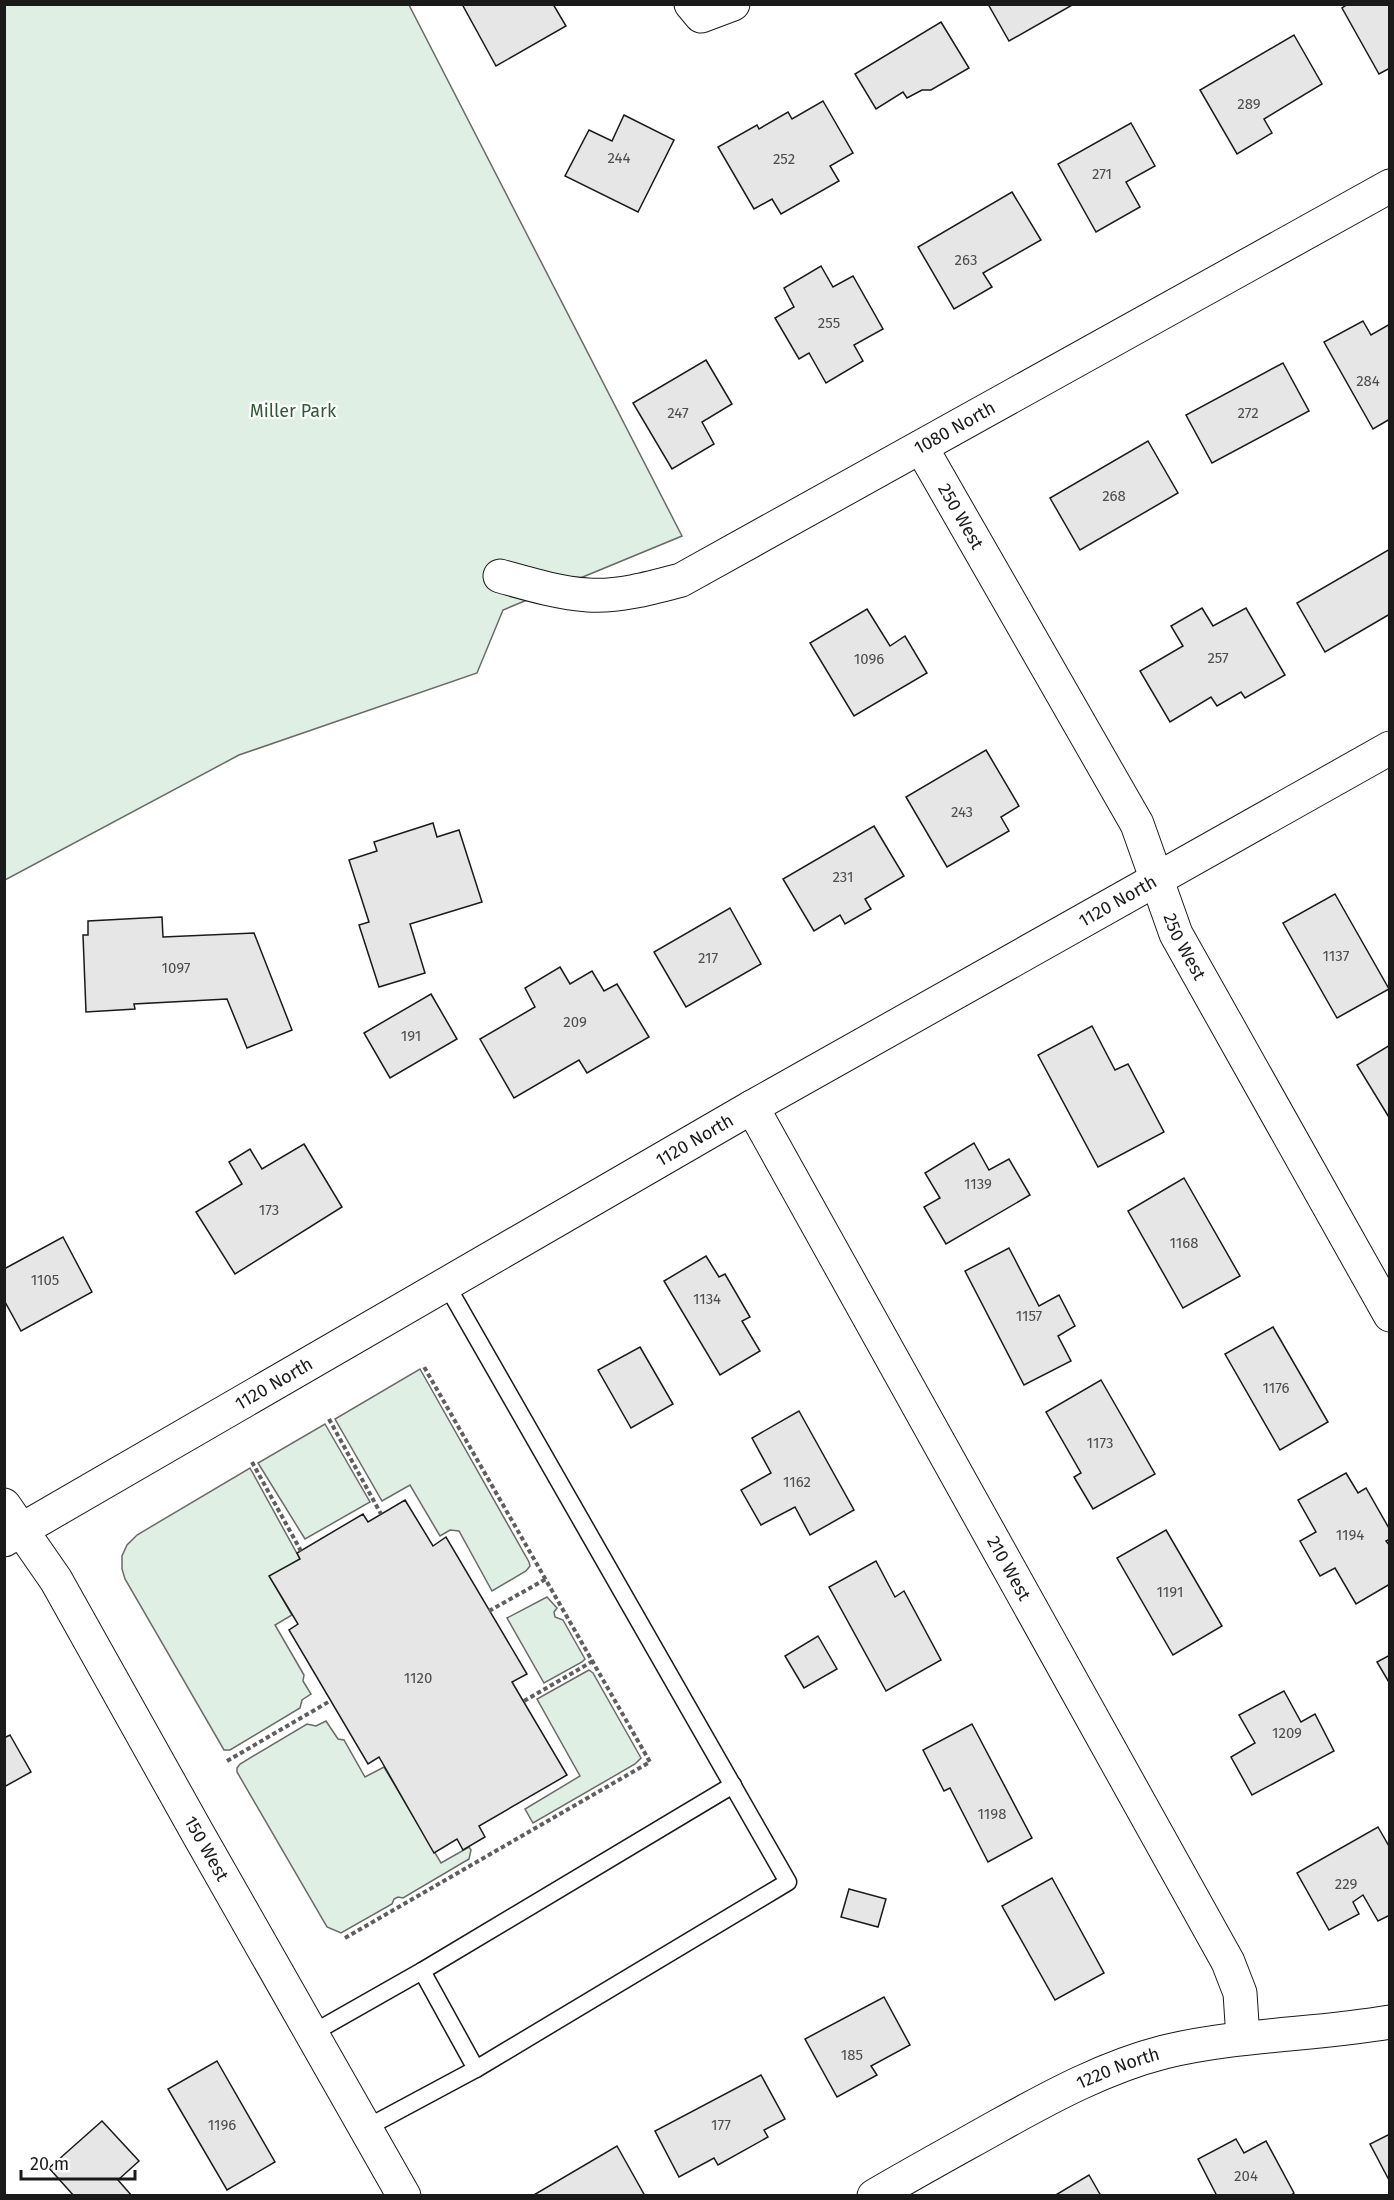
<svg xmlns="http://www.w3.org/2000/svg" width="1394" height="2200" viewBox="0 0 1394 2200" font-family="'Fira Sans',sans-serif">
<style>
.green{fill:#e0efe3;stroke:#6a6a6a;stroke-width:1.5}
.building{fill:#e6e6e6;stroke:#1a1a1a;stroke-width:1.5}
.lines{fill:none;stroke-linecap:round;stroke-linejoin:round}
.lane-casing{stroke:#1a1a1a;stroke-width:19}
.street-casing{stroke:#1a1a1a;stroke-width:35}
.secondary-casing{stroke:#1a1a1a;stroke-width:35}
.path{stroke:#5f5f5f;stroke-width:4;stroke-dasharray:4.5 3;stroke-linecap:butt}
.lane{stroke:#fff;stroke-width:16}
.street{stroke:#fff;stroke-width:33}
.secondary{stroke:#fff;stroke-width:33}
.labels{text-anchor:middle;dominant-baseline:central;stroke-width:4.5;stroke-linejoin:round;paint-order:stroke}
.number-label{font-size:15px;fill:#4d4d4d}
.park-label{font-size:18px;fill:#2b5a34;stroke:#fff}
.street-label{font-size:18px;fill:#1a1a1a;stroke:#fff}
</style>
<rect width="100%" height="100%" fill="#fff"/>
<g class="green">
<polygon points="4,5 409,5 682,536 503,610 477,673 239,755 5,880"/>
<polygon points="420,1369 529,1562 530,1566 526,1571 492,1591 459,1531 450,1530 440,1536 410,1485 382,1501 335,1419"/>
<polygon points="325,1424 370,1502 305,1539 258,1463"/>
<polygon points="250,1468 300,1559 270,1577 292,1615 275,1625 304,1675 303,1681 311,1694 302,1700 300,1708 230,1750 224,1750 125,1579 122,1569 122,1556 127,1545 137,1535"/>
<polygon points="547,1597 557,1608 554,1612 555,1617 563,1620 585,1659 582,1662 544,1683 507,1618"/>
<polygon points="589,1670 593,1673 641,1758 635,1764 533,1823 525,1809 580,1776 537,1699"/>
<polygon points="326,1721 338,1739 344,1740 365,1777 384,1767 441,1863 469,1847 471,1850 469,1859 403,1898 398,1897 394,1899 392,1904 341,1933 327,1927 237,1772 237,1768 240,1764 307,1724 316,1726"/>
</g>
<g class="building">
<polygon points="462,4 553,4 566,26 496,66"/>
<polygon points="988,4 1074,4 1009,41"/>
<polygon points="1348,4 1390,4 1390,68 1379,74 1342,8"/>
<polygon points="941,22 969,68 931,90 922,90 907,98 903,92 876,109 855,74"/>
<polygon points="1294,35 1322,84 1264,119 1272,133 1237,154 1200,90"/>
<polygon points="823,101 853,153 830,166 839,181 781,214 772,199 754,209 718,147 757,125 759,129 788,112 792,119"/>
<polygon points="624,115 674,140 638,212 565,176 589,130 612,141"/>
<polygon points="1131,123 1155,166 1126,182 1140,207 1096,232 1058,164"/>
<polygon points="1012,192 1041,240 983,273 992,287 954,309 918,247"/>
<polygon points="821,266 833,287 853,276 883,329 854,345 863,361 826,383 809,353 799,359 775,318 794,307 784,288"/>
<polygon points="1363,321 1371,335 1390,324 1390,419 1373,429 1324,342"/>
<polygon points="706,360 732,404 702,422 714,444 672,469 633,403"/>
<polygon points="1283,363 1309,411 1212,463 1186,415"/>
<polygon points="1148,441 1178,493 1080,550 1050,498"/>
<polygon points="1390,549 1390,614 1325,652 1297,603"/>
<polygon points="1202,608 1213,626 1246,608 1285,675 1245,698 1241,692 1217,706 1211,697 1170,722 1140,671 1183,646 1171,626"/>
<polygon points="867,609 890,646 905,636 927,673 854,716 810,643"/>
<polygon points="986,750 1019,806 1001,817 1009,831 947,867 906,797"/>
<polygon points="433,823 437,837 459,830 482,902 410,924 425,973 379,987 359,925 369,922 349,860 377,851 374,842"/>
<polygon points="874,826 904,876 865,899 871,909 845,924 840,915 814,931 783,879"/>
<polygon points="1335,894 1389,989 1337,1018 1283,923"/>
<polygon points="730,908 761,964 686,1007 654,952"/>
<polygon points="162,917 163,937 254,933 292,1030 247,1048 227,999 134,1004 135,1009 86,1012 83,935 88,935 88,921"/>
<polygon points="560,967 570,984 592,971 604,991 617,984 649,1037 587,1073 579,1060 514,1098 480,1039 535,1007 525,988"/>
<polygon points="431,994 457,1039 390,1078 364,1033"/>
<polygon points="1092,1026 1115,1070 1128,1064 1164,1132 1098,1167 1038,1055"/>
<polygon points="1390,1045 1390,1119 1357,1065"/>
<polygon points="974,1143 989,1170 1009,1159 1030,1195 946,1244 924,1207 940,1198 925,1173"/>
<polygon points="304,1144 342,1207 235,1274 196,1212 242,1184 229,1162 250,1149 262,1169"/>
<polygon points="1184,1178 1240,1276 1183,1308 1128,1211"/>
<polygon points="63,1237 92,1292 21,1331 4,1300 4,1269"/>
<polygon points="1009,1248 1039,1306 1059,1295 1075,1326 1058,1336 1071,1361 1024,1385 965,1271"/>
<polygon points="706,1256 719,1277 725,1274 750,1317 742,1321 760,1351 720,1375 664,1281"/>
<polygon points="1273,1327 1328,1422 1280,1450 1225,1354"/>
<polygon points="640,1347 673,1404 631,1428 598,1370"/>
<polygon points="1101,1380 1155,1474 1093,1509 1074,1477 1081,1473 1046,1412"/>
<polygon points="799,1411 854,1510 810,1535 795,1507 761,1525 741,1490 771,1473 752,1438"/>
<polygon points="1346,1473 1358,1493 1366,1488 1390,1530 1390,1539 1386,1541 1390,1546 1390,1584 1356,1604 1335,1568 1320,1576 1300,1541 1316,1532 1298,1500"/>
<polygon points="405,1500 433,1546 446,1537 527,1674 512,1682 567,1775 479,1826 485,1837 463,1850 457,1839 434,1853 379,1757 368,1764 289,1630 298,1624 269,1576 300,1559 297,1553 363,1514 368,1522"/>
<polygon points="1166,1530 1222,1626 1173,1655 1117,1558"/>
<polygon points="876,1561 895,1597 904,1591 941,1660 886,1691 829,1587"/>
<polygon points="818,1636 837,1669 804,1688 785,1656"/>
<polygon points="1390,1655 1390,1684 1377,1662"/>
<polygon points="1284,1691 1301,1722 1315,1714 1334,1751 1252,1795 1231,1757 1255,1743 1239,1715"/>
<polygon points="972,1724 1032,1838 988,1862 950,1788 944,1791 923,1750"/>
<polygon points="10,1735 31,1772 4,1787 4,1738"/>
<polygon points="1378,1827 1390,1848 1390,1915 1378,1921 1363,1895 1353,1902 1359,1914 1329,1930 1297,1873"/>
<polygon points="1052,1878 1104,1973 1055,2000 1002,1906"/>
<polygon points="849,1889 886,1899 878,1927 841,1917"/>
<polygon points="884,1997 910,2045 871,2066 877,2075 837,2097 805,2039"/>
<polygon points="217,2061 275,2162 227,2190 168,2089"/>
<polygon points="761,2075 785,2119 764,2130 768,2137 718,2165 714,2158 679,2177 655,2131"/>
<polygon points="102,2121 139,2161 118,2180 132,2196 74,2196 49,2168"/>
<polygon points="1390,2134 1390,2182 1370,2144"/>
<polygon points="1236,2139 1244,2153 1266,2141 1294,2193 1290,2196 1217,2196 1198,2159"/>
<polygon points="617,2146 645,2196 532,2196"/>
<polygon points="1089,2175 1101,2196 1054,2196"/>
</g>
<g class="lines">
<defs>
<g id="lane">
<polyline points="422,1971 476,2069 788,1882 446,1284"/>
<polyline points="311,2034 422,1971 733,1785"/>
<polyline points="366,2128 476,2069"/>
</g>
<g id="street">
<polyline points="691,4 701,16 733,4"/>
<path id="s1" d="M921,447L1137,824L1176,934L1390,1315"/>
<path id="s2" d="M500,576C529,584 558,593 588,595C619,597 651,588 681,580L1390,186"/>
<path id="s3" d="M752,1107L1228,1962L1240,1993L1243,2038"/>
<path id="s4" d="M874,2196C915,2172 957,2149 998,2126C1050,2097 1105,2067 1164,2052C1238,2034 1315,2035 1390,2022"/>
</g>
<g id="secondary">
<path id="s5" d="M4,1505L56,1580L197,1832L404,2196"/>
<path id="s6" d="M4,1540L752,1107L1390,748"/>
</g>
</defs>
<use href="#lane" class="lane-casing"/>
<use href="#street" class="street-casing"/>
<use href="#secondary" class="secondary-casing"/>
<g class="path">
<polyline points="329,1419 381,1514"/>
<polyline points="252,1462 301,1551"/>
<polyline points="489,1611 546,1579"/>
<polyline points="524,1701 593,1661"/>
<polyline points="227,1761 330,1701"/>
<polyline points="345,1938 650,1762 423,1365"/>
</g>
<use href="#lane" class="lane"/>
<use href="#street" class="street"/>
<use href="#secondary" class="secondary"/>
</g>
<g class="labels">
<g class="number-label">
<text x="1249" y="104">289</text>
<text x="619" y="158">244</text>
<text x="784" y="159">252</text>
<text x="1102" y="174">271</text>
<text x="966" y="260">263</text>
<text x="829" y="323">255</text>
<text x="1368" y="381">284</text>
<text x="678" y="413">247</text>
<text x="1248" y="413">272</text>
<text x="1114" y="496">268</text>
<text x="1218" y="658">257</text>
<text x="869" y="659">1096</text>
<text x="962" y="812">243</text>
<text x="843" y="877">231</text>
<text x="1336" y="956">1137</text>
<text x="708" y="958">217</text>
<text x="176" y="968">1097</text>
<text x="575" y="1022">209</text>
<text x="411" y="1036">191</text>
<text x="978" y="1184">1139</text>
<text x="269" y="1210">173</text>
<text x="1184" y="1243">1168</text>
<text x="45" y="1280">1105</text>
<text x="707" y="1299">1134</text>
<text x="1029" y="1316">1157</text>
<text x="1276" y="1388">1176</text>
<text x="1100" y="1443">1173</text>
<text x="797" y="1482">1162</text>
<text x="1350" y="1535">1194</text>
<text x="1170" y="1592">1191</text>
<text x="418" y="1678">1120</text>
<text x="1287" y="1733">1209</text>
<text x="992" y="1814">1198</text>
<text x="1346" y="1884">229</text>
<text x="852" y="2055">185</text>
<text x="222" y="2125">1196</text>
<text x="721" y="2125">177</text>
<text x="1246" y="2176">204</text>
</g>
<g class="park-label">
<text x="293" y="411">Miller Park</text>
</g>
<g class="street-label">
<text stroke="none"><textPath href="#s2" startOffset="498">1080 North</textPath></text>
<text stroke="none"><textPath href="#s1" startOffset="80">250 West</textPath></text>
<text stroke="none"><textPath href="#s6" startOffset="1284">1120 North</textPath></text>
<text stroke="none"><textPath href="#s1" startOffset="566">250 West</textPath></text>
<text stroke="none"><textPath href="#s6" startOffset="798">1120 North</textPath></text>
<text stroke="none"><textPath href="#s6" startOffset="312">1120 North</textPath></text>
<text stroke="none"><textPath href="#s3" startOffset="528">210 West</textPath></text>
<text stroke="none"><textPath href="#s5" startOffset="399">150 West</textPath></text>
<text stroke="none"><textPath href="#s4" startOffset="276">1220 North</textPath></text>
</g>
</g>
<rect width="1394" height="2200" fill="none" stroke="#1a1a1a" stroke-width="12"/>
<path d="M21 2170v9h114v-9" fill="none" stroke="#1a1a1a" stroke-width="3"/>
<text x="30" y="2170" font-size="18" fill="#1a1a1a" stroke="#ffffff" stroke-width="4.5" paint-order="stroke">20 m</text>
</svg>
